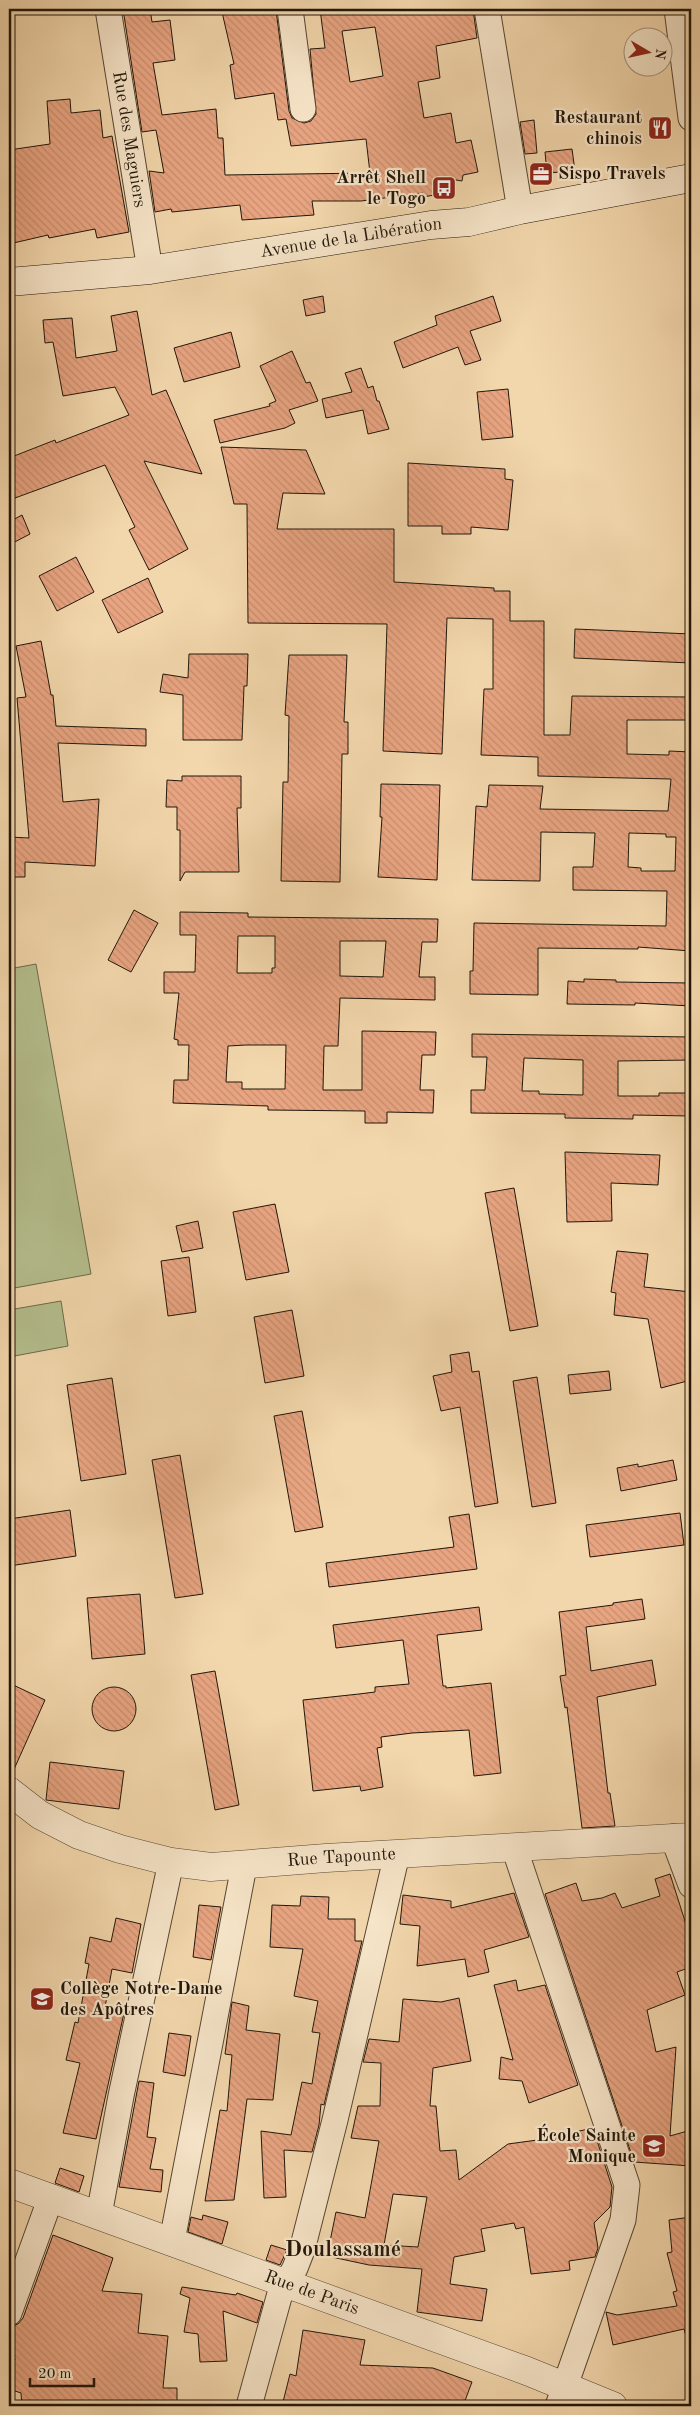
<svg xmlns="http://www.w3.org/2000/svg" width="700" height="2415" viewBox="0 0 700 2415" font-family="'Old Standard TT',serif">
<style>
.pitch{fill:#b5bf8e;stroke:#6b6a4c}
.building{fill:url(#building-back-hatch);stroke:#21160a;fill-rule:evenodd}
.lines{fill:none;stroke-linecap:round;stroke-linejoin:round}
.minor-casing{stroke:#564632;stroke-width:27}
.tertiary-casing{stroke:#564632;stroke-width:29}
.secondary-casing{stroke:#21160a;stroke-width:29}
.minor{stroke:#f7e5c9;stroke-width:25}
.tertiary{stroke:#f7e5c9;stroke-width:28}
.secondary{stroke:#f7e5c9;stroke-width:28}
.labels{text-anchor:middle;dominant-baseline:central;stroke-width:4.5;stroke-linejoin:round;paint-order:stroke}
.poi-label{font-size:18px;font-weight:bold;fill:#21160a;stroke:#f7e5c9;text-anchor:end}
.street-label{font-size:18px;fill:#21160a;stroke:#f7e5c9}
.district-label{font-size:22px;font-weight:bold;fill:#21160a;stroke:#f7e5c9}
</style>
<defs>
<pattern id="building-back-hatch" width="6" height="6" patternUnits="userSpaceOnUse" patternTransform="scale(1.25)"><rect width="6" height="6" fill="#e9a582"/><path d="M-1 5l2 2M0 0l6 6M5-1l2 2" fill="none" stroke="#c88d6f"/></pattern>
</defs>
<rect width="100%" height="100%" fill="#f3d7ac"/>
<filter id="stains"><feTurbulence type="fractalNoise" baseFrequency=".004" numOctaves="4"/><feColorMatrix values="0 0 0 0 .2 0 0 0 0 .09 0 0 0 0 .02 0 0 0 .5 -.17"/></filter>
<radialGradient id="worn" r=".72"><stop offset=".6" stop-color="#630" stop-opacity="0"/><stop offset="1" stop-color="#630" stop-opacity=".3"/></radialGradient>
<g class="pitch">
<polygon points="36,964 91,1274 9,1289 9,969"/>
<polygon points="61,1301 68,1346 9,1357 9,1310"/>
</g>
<g class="building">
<path d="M123,9H150L152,22L170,20L175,60L153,63L162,115L216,109L218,138H223L225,175L370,173L366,139L291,146L286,119L278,120L274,93L235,99L230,65L234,64L222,12L235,9H259L260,13L276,10L289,111L292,118L304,123L311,121L316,114L310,49L325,48L320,9H473L477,38L436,46L440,78L418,82L424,118L451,113L456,143L471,140L478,172L463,175L462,181L444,178L446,193L423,197V193L361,201H312L314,215L242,220L240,205L172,212L171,209L155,212L149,171L164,173L156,130L142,132ZM375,27L383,76L350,82L342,31Z"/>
<polygon points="70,99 71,113 100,110 103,138 112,136 129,232 97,238 95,229 49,238 48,235 9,244 9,150 50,144 47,101"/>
<polygon points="534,120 537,153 525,154 520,122"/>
<polygon points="572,149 575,171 547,173 545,152"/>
<polygon points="323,296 325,312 306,316 303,300"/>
<polygon points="493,296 501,321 470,331 481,360 465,365 458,347 403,368 394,342 437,325 435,316"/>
<polygon points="137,311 152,395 166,390 202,474 144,461 188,549 149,570 129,530 135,527 105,465 15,498 9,483 9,458 55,440 56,443 129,415 115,387 63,396 53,342 45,343 43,320 72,318 76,358 117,351 111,316"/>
<polygon points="231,332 240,367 184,382 174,348"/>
<polygon points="292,351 306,383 310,382 318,401 289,410 295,423 285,428 220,443 214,420 270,406 269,404 276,401 260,366"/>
<polygon points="361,368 368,388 373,386 377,401 379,401 389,429 368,434 363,410 326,418 322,399 352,392 345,373"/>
<polygon points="508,389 513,437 482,440 477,392"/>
<path d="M221,447L306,450L325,494L283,493L277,529H394V582L494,588V591H510V621H544V735H570L572,696L691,697V720H627V754L669,755V751L691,752V951L638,947V949L538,948V995L470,994V971H473L474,923L666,926L667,891L573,890V867H593L595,833L541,832L540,881L472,880L476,806L487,807L489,785L543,786L540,809L668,811L671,779L538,776V757L481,755L484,689H493V619L447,618L442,754L383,751L387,624L248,623L247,504H234ZM629,833L666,834V837H676L675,871H641V868L628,867Z"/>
<polygon points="408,463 505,469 505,479 513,480 508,530 471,527 471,534 442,534 442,526 408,526"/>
<polygon points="22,515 30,534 9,545 9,522"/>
<polygon points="76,557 94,592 57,611 39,576"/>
<polygon points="148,578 163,612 118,633 102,600"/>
<polygon points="575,629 691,634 691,663 574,658"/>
<polygon points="41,641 51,695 53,695 56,726 146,729 146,746 58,743 63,802 99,799 95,866 25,862 25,877 9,877 9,837 29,838 17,698 26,697 16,646"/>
<polygon points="189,654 248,654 247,686 244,686 242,740 183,740 183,695 160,692 163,674 188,678"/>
<polygon points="289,655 347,655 344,722 348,722 348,754 342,754 340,882 281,881 283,782 288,782 289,716 285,715"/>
<polygon points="182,776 241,776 241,808 237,808 239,872 185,872 180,881 180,830 177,830 177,807 166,807 167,780 182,781"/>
<polygon points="381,784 440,785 437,880 378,877 382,817 380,817"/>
<polygon points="134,910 158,923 131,972 108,960"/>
<path d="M180,912L248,913V917L438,919L437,942H422L419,977H435V1000L340,998L338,1046H324L323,1090H362V1031L436,1032L435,1055H422L420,1090H434L433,1113L387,1112V1123H365V1111L268,1110V1106L173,1103L174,1080H188L189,1045H178V1040L174,1039L179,993H164V972H195L196,935H180ZM238,936H275V968H272V973H237ZM340,941H386L383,977L340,976ZM246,1045H286L285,1089H242V1082H226L228,1046Z"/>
<polygon points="584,979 616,980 616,982 691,983 691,1006 635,1003 635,1005 567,1004 568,981 584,982"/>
<path d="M472,1034L691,1037V1060L618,1061V1096H659V1093H691V1116L633,1115V1119L565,1118V1114L471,1113V1090H485L487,1057H472ZM524,1058L583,1060V1095L539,1094V1091H522Z"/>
<polygon points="565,1152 660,1155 658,1185 611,1183 612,1221 567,1222"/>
<polygon points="514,1188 538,1326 510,1331 485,1193"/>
<polygon points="275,1204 289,1272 246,1280 233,1212"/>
<polygon points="198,1221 203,1248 182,1252 176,1226"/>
<polygon points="617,1251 648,1254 644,1287 691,1292 691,1380 661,1388 648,1319 614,1315 616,1293 611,1292"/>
<polygon points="189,1257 196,1312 168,1316 161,1261"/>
<polygon points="292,1310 304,1376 265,1383 254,1317"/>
<polygon points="469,1352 472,1372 479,1371 498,1503 475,1507 460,1407 441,1411 433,1376 452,1372 450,1355"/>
<polygon points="609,1371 611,1390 570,1394 568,1375"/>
<polygon points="537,1377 556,1503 532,1507 513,1381"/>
<polygon points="112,1378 126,1474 81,1481 67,1385"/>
<polygon points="302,1411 323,1527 295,1532 274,1416"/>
<polygon points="180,1455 203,1594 175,1598 152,1460"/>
<polygon points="673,1460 677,1480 621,1491 617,1468 638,1464 638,1467"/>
<polygon points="70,1510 76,1556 9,1566 9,1519"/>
<polygon points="680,1513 684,1545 590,1557 586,1525"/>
<polygon points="469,1514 477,1569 329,1587 326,1563 454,1547 449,1517"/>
<polygon points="140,1594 145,1654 92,1659 87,1598"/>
<polygon points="642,1599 645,1619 586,1627 591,1671 652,1660 656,1685 597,1697 608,1793 610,1793 615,1826 582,1828 567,1707 565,1708 560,1676 566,1675 559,1612 613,1605 613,1603"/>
<polygon points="479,1607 482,1630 437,1635 443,1686 446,1686 446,1688 491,1683 501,1773 474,1776 469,1730 412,1733 381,1737 382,1747 377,1748 383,1787 361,1791 360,1786 313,1791 303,1700 359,1694 375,1692 375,1687 409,1684 403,1640 336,1648 333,1625"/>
<polygon points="215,1671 239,1805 215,1810 191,1675"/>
<polygon points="9,1683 45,1700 11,1776 9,1776"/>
<circle cx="114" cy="1709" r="22"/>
<polygon points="50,1762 124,1771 119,1809 46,1800"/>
<polygon points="670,1874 691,1940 691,1967 677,1972 685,1995 647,2010 656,2052 676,2047 670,2136 691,2130 691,2166 634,2162 545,1894 576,1883 582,1901 602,1898 615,1893 622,1908 660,1896 655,1879"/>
<polygon points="514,1893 529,1937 484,1950 489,1972 468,1977 465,1959 417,1966 420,1926 400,1924 403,1895 451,1901 451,1908"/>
<polygon points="301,1896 329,1897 328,1919 355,1919 355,1941 362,1941 324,2105 321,2104 319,2125 312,2152 284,2150 286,2197 264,2198 261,2131 291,2135 302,2082 312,2084 320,2033 312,2032 318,2001 294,1996 303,1949 270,1947 272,1905 300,1906"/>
<polygon points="199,1905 221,1907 211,1960 193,1957"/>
<polygon points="116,1918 141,1924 132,1973 112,1969 105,2007 124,2013 96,2139 63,2133 80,2063 66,2060 75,2022 78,2023 89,1964 85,1963 90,1937 111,1942"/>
<polygon points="516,1980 518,1991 545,1985 578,2085 529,2103 522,2081 499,2079 501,2057 513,2060 494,1985"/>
<path d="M459,1998L471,2061L433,2068L430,2106H436L440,2151L456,2150L459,2180L508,2144L552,2138V2137L593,2128L612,2187L610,2207L594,2223L598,2248L595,2257L569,2261L570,2270L531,2274L524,2227L516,2229L514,2223L481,2229L485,2251L454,2257L450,2284L487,2289L482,2321L417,2312L422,2269L369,2265L327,2256L336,2212L365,2218L379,2141L351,2138L358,2106H380L381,2063L363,2062L369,2039L399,2042L403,1999L441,2002ZM393,2194L427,2197L418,2247L384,2245Z"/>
<polygon points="232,2002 249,2006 246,2030 280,2034 273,2100 247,2099 234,2200 205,2201 220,2110 227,2111 232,2055 225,2054"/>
<polygon points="169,2033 191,2036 185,2076 163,2072"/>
<polygon points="139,2081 154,2083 147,2137 156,2138 150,2169 163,2170 161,2192 119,2187"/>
<polygon points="60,2168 84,2176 79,2192 55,2183"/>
<polygon points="203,2215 228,2222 222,2244 188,2232 191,2217 202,2220"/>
<polygon points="691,2217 691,2339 687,2340 684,2329 613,2345 606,2312 617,2315 677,2306 673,2292 677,2291 667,2253 672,2252 669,2220"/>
<polygon points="53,2235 113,2258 102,2291 142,2294 138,2333 168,2336 163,2388 177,2388 177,2406 22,2406 21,2393 9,2389 9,2377 15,2359 9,2358 9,2327 18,2324 23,2318"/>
<polygon points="271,2245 287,2250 280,2265 266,2260"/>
<polygon points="182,2287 236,2295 237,2293 263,2302 257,2323 223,2311 227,2361 200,2362 198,2334 184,2332 190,2298 180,2294"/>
<polygon points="303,2330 365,2340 360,2365 433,2368 472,2382 463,2406 385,2406 334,2401 333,2406 282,2406 290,2374 296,2376"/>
</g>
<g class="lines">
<defs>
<g id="minor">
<path id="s1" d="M108,9L150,270"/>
<polyline points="290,9 303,109"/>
<polyline points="487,9 520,210"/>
<polyline points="677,9 691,118"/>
<polyline points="673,1837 691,1885"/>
<polyline points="514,1847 627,2185 623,2220 558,2406"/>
<polyline points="99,2215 121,2096 171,1862"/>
<polyline points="172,2241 244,1866"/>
<polyline points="9,2313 51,2197"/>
<polyline points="249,2406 279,2297 295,2268 302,2250 335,2120 397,1854"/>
</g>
<g id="tertiary">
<path id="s2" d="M9,1791L40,1815L79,1835L120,1849L171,1862L211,1867L326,1858L691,1837"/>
<path id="s3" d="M9,2183L527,2371L613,2406"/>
</g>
<g id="secondary">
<path id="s4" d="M9,282L150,270L431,225L469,222L520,210L691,178"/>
</g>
</defs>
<use href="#minor" class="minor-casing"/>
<use href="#tertiary" class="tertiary-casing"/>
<use href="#secondary" class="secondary-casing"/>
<use href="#minor" class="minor"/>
<use href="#tertiary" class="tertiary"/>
<use href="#secondary" class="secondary"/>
</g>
<defs>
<symbol id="restaurant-square" viewBox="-11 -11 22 22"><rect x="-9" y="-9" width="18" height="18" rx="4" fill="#8f2418" stroke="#f7e5c9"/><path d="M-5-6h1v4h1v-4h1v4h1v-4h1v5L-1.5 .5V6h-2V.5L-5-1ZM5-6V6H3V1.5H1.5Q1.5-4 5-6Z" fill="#fff"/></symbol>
<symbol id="office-square" viewBox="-11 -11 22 22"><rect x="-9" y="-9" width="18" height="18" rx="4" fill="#8f2418" stroke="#f7e5c9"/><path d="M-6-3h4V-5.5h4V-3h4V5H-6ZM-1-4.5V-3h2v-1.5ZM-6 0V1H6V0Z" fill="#fff"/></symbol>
<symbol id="bus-square" viewBox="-11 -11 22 22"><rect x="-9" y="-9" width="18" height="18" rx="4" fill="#8f2418" stroke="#f7e5c9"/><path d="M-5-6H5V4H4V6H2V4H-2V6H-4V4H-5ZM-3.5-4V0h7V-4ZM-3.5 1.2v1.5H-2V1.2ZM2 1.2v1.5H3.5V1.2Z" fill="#fff"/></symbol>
<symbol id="school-square" viewBox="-11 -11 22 22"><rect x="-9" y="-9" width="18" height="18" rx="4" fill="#8f2418" stroke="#f7e5c9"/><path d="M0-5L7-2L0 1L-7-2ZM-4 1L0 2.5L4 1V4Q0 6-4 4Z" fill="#fff"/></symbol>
</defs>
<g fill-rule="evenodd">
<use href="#restaurant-square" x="646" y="114" width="28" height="28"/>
<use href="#office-square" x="527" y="160" width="28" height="28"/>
<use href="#bus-square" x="430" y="174" width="28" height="28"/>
<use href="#school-square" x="28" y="1985" width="28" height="28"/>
<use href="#school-square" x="640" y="2132" width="28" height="28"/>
</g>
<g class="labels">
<g class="poi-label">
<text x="642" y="118">Restaurant<tspan x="642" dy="21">chinois</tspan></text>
<text x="558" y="174" text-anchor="start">Sispo Travels</text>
<text x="426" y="178">Arrêt Shell<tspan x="426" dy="21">le Togo</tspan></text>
<text x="60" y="1989" text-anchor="start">Collège Notre-Dame<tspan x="60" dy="21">des Apôtres</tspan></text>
<text x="636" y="2136">École Sainte<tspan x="636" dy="21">Monique</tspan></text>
</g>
<g class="street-label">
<text stroke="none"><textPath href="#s1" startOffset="132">Rue des Maguiers</textPath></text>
<text stroke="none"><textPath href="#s4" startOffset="345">Avenue de la Libération</textPath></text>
<text stroke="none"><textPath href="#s2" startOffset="350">Rue Tapounte</textPath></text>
<text stroke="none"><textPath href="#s3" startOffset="322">Rue de Paris</textPath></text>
</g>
<g class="district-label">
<text x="343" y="2250">Doulassamé</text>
</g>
</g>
<rect width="700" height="2415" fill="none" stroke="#f3d7ac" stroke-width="30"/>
<rect x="10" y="10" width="680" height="2395" fill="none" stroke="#21160a" stroke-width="2.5"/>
<rect x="15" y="15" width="670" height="2385" fill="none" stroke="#21160a"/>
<g transform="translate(648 52) rotate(99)"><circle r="24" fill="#f7e5c9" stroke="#a1927d"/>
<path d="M0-4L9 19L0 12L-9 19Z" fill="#8f2418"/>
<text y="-8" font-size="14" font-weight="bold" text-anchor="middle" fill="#21160a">N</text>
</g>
<path d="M30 2378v8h64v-8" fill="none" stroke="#21160a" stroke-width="2.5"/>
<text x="38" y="2378" font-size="15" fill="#21160a" stroke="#f7e5c9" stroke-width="4" paint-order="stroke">20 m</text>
<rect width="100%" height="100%" filter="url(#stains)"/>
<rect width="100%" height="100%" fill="url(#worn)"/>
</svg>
